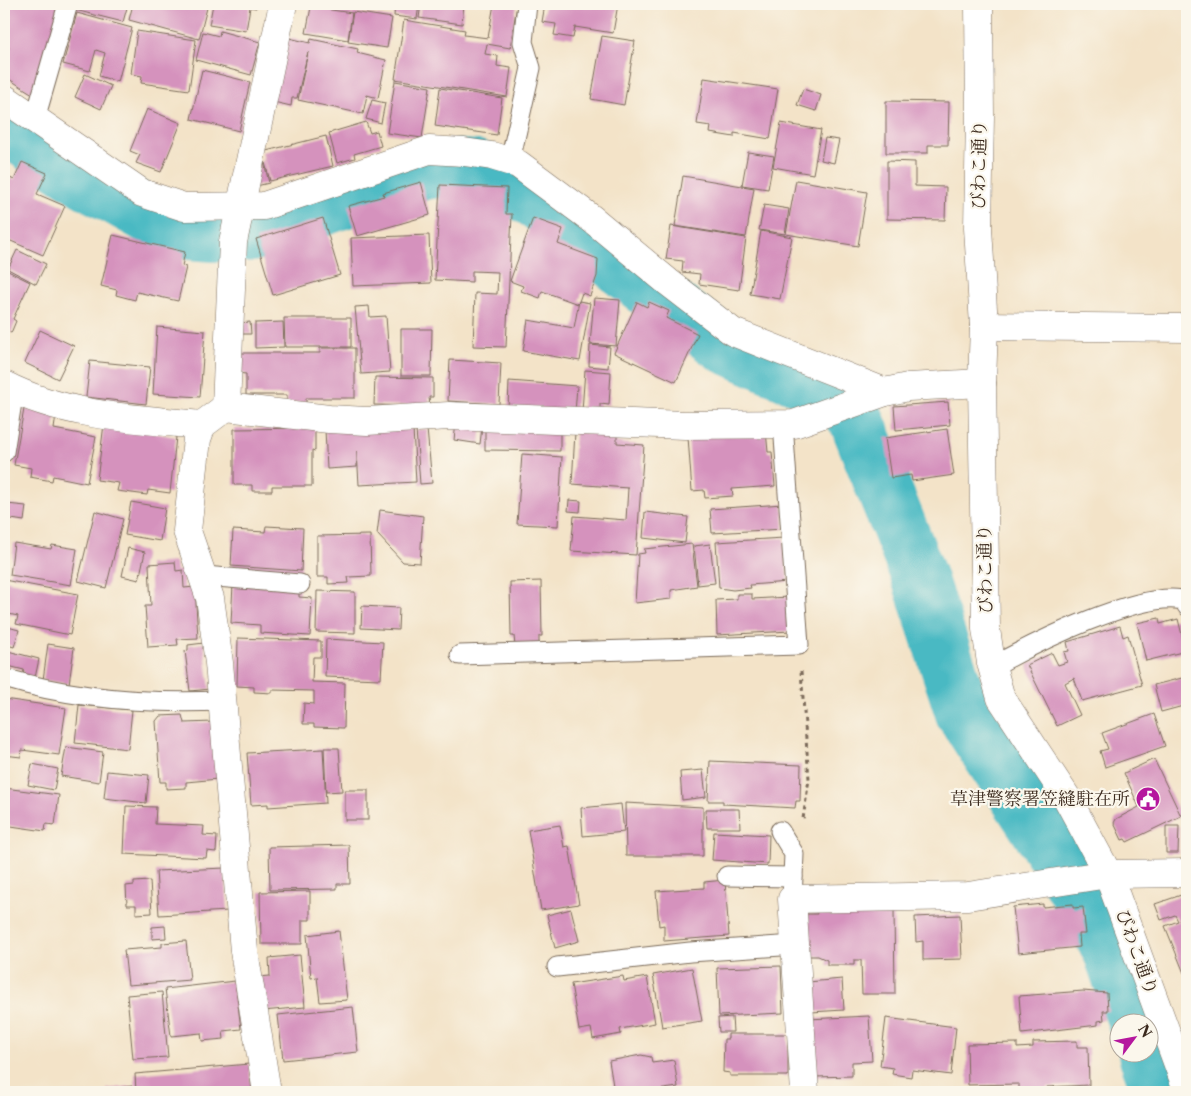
<svg xmlns="http://www.w3.org/2000/svg" width="1191" height="1096" viewBox="0 0 1191 1096" font-family="'Libre Caslon Text','Noto Serif JP',serif">
<style>
.lines{fill:none;stroke-linecap:round;stroke-linejoin:round}
.river{stroke:#4ab9c3;stroke-width:56}
.building{fill:#d592bd}
.lane-casing{stroke:#7b6b5a;stroke-width:21}
.street-casing{stroke:#7b6b5a;stroke-width:29}
.secondary-casing{stroke:#7b6b5a;stroke-width:29}
.path{stroke:#7b6b5a;stroke-width:3;stroke-dasharray:4 4;stroke-linecap:butt}
.lane{stroke:#fff;stroke-width:19}
.street{stroke:#fff;stroke-width:28}
.secondary{stroke:#fff;stroke-width:28}
.labels{text-anchor:middle;dominant-baseline:central;stroke-width:4.5;stroke-linejoin:round;paint-order:stroke}
.street-label{font-size:18px;fill:#3b2a1e;stroke:#fbf7ec}
.poi-label{font-size:18px;fill:#3b2a1e;stroke:#fbf7ec;text-anchor:end}
</style>
<rect width="100%" height="100%" fill="#fbf7ec"/>
<filter id="ink" filterUnits="userSpaceOnUse"><feTurbulence type="fractalNoise" baseFrequency=".02" numOctaves="2"/><feDisplacementMap in="SourceGraphic" scale="10" xChannelSelector="R" yChannelSelector="G"/><feConvolveMatrix kernelMatrix="1 2 1 2 8 2 1 2 1" color-interpolation-filters="sRGB"/></filter>
<filter id="wash" filterUnits="userSpaceOnUse"><feTurbulence type="fractalNoise" baseFrequency=".0096" numOctaves="4" result="noise"/><feDisplacementMap in="SourceGraphic" scale="20" xChannelSelector="R" yChannelSelector="G"/><feGaussianBlur stdDeviation="1.12" result="paint"/><feColorMatrix in="noise" values="0 0 0 0 0 0 0 0 0 0 0 0 0 0 0 0 0 1.4 0 .05"/><feComposite in="paint" operator="in"/></filter>
<g filter="url(#wash)">
<rect width="100%" height="100%" fill="#f3e3c8"/>
<g class="lines">
<g class="river">
<polyline points="4,126 85,180 153,218 190,232 214,234 250,234 424,172 459,167 477,168 507,183 539,203 654,294 726,346 840,396 857,421 919,577 963,713 1054,853 1110,949 1136,1024"/>
<polyline points="1146,1054 1160,1092"/>
</g>
</g>
<g id="blocks">
<g class="building">
<polygon points="4,4 61,4 36,96 4,76 4,53 7,54 9,47 4,45"/>
<polygon points="77,4 128,4 123,22 75,10"/>
<polygon points="133,4 179,4 196,8 197,4 208,4 199,39 129,20"/>
<polygon points="213,4 257,4 256,8 250,7 246,31 209,25"/>
<polygon points="395,4 419,4 417,19 394,16"/>
<polygon points="421,4 464,4 462,24 419,18"/>
<polygon points="494,4 517,5 510,48 487,44 485,54 498,56 497,66 511,68 507,97 395,79 404,20 465,30 464,35 488,38"/>
<polygon points="545,4 618,4 613,33 575,27 573,38 554,35 556,24 542,22"/>
<polygon points="311,7 352,13 348,40 306,33"/>
<polygon points="353,12 392,18 387,48 348,42"/>
<polygon points="77,13 132,28 118,82 99,76 105,53 96,50 90,71 63,64"/>
<polygon points="137,31 196,40 189,90 141,83 142,76 131,74"/>
<polygon points="220,31 260,42 251,75 196,60 203,32 219,36"/>
<polygon points="602,36 635,41 624,105 591,99"/>
<polygon points="285,37 310,43 311,39 358,49 357,53 386,60 378,98 367,95 363,114 298,100 308,52 297,98 292,98 291,106 269,101"/>
<polygon points="202,70 250,82 239,131 191,119"/>
<polygon points="85,74 111,86 101,109 75,97"/>
<polygon points="704,78 778,89 770,139 734,133 734,137 710,133 711,126 697,124"/>
<polygon points="395,81 430,87 422,138 387,133"/>
<polygon points="440,88 502,98 497,135 435,126"/>
<polygon points="803,89 821,95 816,111 797,105"/>
<polygon points="372,100 385,103 381,123 366,119"/>
<polygon points="886,101 949,102 948,145 928,145 928,153 886,153"/>
<polygon points="147,109 181,123 161,172 136,163 140,155 130,151"/>
<polygon points="366,122 370,133 377,131 381,146 354,154 355,158 337,163 329,133"/>
<polygon points="781,123 821,130 813,174 773,167"/>
<polygon points="326,136 333,166 270,181 262,152"/>
<polygon points="825,138 839,140 834,163 821,160"/>
<polygon points="748,152 774,156 768,189 742,185"/>
<polygon points="263,158 269,183 248,188"/>
<polygon points="887,161 915,162 915,186 946,187 945,220 887,219"/>
<polygon points="22,162 47,173 37,194 65,206 43,255 4,238 4,175 14,180"/>
<polygon points="683,176 754,188 746,237 675,226"/>
<polygon points="796,180 867,192 858,246 786,234"/>
<polygon points="421,182 430,215 357,236 348,206 384,196 383,193"/>
<polygon points="440,185 507,188 506,214 512,214 506,347 473,346 475,293 497,294 498,272 472,271 472,282 435,280"/>
<polygon points="764,205 789,209 785,234 759,230"/>
<polygon points="323,218 340,275 273,295 256,239"/>
<polygon points="533,218 563,229 558,244 598,259 597,276 590,296 582,293 578,304 542,291 540,298 521,291 523,286 510,281"/>
<polygon points="671,226 746,238 739,290 699,284 700,274 682,272 683,261 666,259"/>
<polygon points="761,231 792,237 780,299 750,294"/>
<polygon points="113,235 185,252 182,266 186,267 178,301 137,292 135,300 116,295 117,290 101,286"/>
<polygon points="429,235 431,283 353,286 351,238"/>
<polygon points="17,250 46,264 36,284 8,269"/>
<polygon points="4,269 30,282 13,319 16,321 11,333 4,330"/>
<polygon points="594,298 620,300 616,346 590,344"/>
<polygon points="579,301 590,303 580,361 523,351 528,320 574,328"/>
<polygon points="637,302 647,307 649,302 669,311 666,318 698,334 676,382 614,353"/>
<polygon points="369,306 370,317 386,316 390,372 361,374 355,307"/>
<polygon points="284,318 351,318 351,347 285,347"/>
<polygon points="250,322 251,334 239,334 239,323"/>
<polygon points="283,322 284,347 255,348 255,323"/>
<polygon points="157,327 205,331 200,397 153,394"/>
<polygon points="401,329 432,329 431,376 401,376"/>
<polygon points="40,330 74,346 58,379 25,363"/>
<polygon points="590,345 610,347 608,368 589,366"/>
<polygon points="320,348 355,348 355,398 306,398 306,403 287,403 287,395 246,395 246,374 237,373 237,353 320,353"/>
<polygon points="450,360 501,363 499,404 448,401"/>
<polygon points="90,361 150,367 146,404 86,397"/>
<polygon points="585,370 611,372 609,405 600,404 600,412 582,411"/>
<polygon points="375,377 433,378 433,397 429,397 430,406 374,405"/>
<polygon points="509,381 577,386 575,413 508,409"/>
<polygon points="948,402 950,425 896,430 894,406"/>
<polygon points="24,409 56,415 54,429 96,437 87,483 53,476 52,481 30,477 31,468 14,465"/>
<polygon points="456,423 482,427 480,444 454,440"/>
<polygon points="104,424 176,437 170,493 148,490 147,495 117,491 119,483 97,480"/>
<polygon points="485,426 560,427 560,451 485,450"/>
<polygon points="315,428 315,451 312,450 312,486 272,486 272,491 252,491 252,485 234,485 234,429"/>
<polygon points="413,429 416,482 359,485 357,451 357,467 327,469 325,430"/>
<polygon points="427,429 432,483 420,484 416,430"/>
<polygon points="947,429 954,475 912,481 911,475 891,478 885,438"/>
<polygon points="766,431 768,452 772,452 775,486 732,489 733,496 705,498 704,490 692,491 688,437"/>
<polygon points="575,432 617,435 617,443 644,445 636,555 571,551 574,516 626,520 628,488 572,484"/>
<polygon points="522,454 562,457 558,526 517,524"/>
<polygon points="569,500 581,501 580,512 568,511"/>
<polygon points="131,502 165,508 160,541 125,535"/>
<polygon points="7,504 26,506 24,521 5,518"/>
<polygon points="783,504 784,529 712,533 710,509"/>
<polygon points="380,510 423,516 420,563 403,562 377,534"/>
<polygon points="95,511 123,519 106,588 78,581"/>
<polygon points="645,512 688,517 685,543 643,538"/>
<polygon points="266,526 303,528 301,571 231,566 233,530 265,532"/>
<polygon points="370,535 371,576 348,577 349,583 328,584 328,577 317,577 317,536"/>
<polygon points="784,538 788,582 750,585 751,588 733,590 719,588 716,542"/>
<polygon points="14,543 51,549 52,545 77,549 71,585 10,575"/>
<polygon points="692,544 697,586 671,590 671,599 635,603 638,554 645,553 644,549"/>
<polygon points="710,544 715,583 698,585 694,546"/>
<polygon points="128,548 145,552 139,580 122,576"/>
<polygon points="175,562 176,571 183,570 184,588 195,587 198,638 177,639 178,645 148,647 145,606 151,606 149,564"/>
<polygon points="4,580 78,594 70,635 16,624 18,616 4,613"/>
<polygon points="541,581 542,636 539,636 539,646 515,646 514,636 511,636 510,582"/>
<polygon points="233,584 299,588 299,597 312,598 310,636 260,633 260,625 231,623"/>
<polygon points="317,591 355,592 355,633 316,632"/>
<polygon points="737,594 752,594 752,599 789,597 791,631 717,635 716,600 737,599"/>
<polygon points="362,606 399,608 398,630 361,628"/>
<polygon points="1159,618 1160,624 1178,619 1186,651 1146,661 1137,623"/>
<polygon points="4,626 19,630 14,647 4,644"/>
<polygon points="1120,626 1123,637 1128,635 1142,685 1082,701 1074,678 1065,683 1080,715 1057,726 1027,665 1052,653 1058,665 1067,662 1064,652 1069,651 1067,642"/>
<polygon points="238,638 321,641 321,657 313,657 312,682 345,683 344,728 314,727 314,724 303,724 304,703 314,704 314,691 272,690 272,693 254,692 254,687 237,686"/>
<polygon points="326,639 383,642 381,679 325,677"/>
<polygon points="204,643 210,689 190,691 185,651 188,650 188,645"/>
<polygon points="48,644 74,648 69,684 43,680"/>
<polygon points="4,650 39,659 35,678 23,675 24,670 4,665"/>
<polygon points="1186,677 1187,705 1161,712 1154,685"/>
<polygon points="4,699 66,708 59,755 22,750 21,757 4,755"/>
<polygon points="79,705 132,710 128,749 75,743"/>
<polygon points="1154,714 1165,746 1105,767 1100,751 1108,749 1102,733"/>
<polygon points="182,715 184,723 214,722 218,779 186,782 186,788 166,789 166,782 160,782 156,721 160,716"/>
<polygon points="66,747 103,752 99,782 61,776"/>
<polygon points="324,748 339,748 342,791 326,792"/>
<polygon points="323,749 326,803 268,807 268,804 251,805 247,753"/>
<polygon points="1154,759 1181,816 1127,842 1125,839 1122,840 1114,823 1116,819 1139,807 1124,773"/>
<polygon points="710,761 801,765 800,801 796,801 795,808 723,804 723,801 708,801"/>
<polygon points="32,764 58,769 54,790 28,785"/>
<polygon points="703,770 706,797 682,800 680,772"/>
<polygon points="107,771 149,775 146,803 104,798"/>
<polygon points="4,788 59,795 55,825 46,824 45,831 4,825"/>
<rect x="345" y="790" width="23" height="30"/>
<polygon points="625,803 703,807 703,856 626,856"/>
<polygon points="621,804 624,832 583,836 581,808"/>
<polygon points="126,806 156,807 155,824 204,826 203,835 217,836 216,852 207,851 206,858 124,854"/>
<polygon points="706,809 739,809 740,828 707,828"/>
<polygon points="560,825 564,847 569,846 579,904 541,910 528,830"/>
<polygon points="1166,826 1179,826 1178,853 1166,853"/>
<polygon points="714,832 769,835 768,864 712,860"/>
<polygon points="349,845 350,884 337,884 337,889 270,890 269,847"/>
<polygon points="225,868 228,911 159,915 156,871"/>
<polygon points="725,880 729,936 664,941 664,925 659,926 656,891 704,888 704,882"/>
<polygon points="150,881 152,913 136,914 136,905 127,905 126,886 134,885 134,882"/>
<polygon points="310,891 310,920 302,920 302,944 261,944 260,892"/>
<polygon points="1187,893 1187,972 1184,973 1165,926 1178,921 1175,915 1161,920 1155,904"/>
<polygon points="1043,904 1043,907 1073,904 1073,908 1083,907 1086,934 1079,934 1080,947 1018,953 1013,907"/>
<polygon points="571,909 579,941 555,948 547,915"/>
<polygon points="816,910 894,910 895,994 862,994 861,960 854,960 854,965 827,965 827,960 818,956 805,956 805,914 817,914"/>
<polygon points="960,915 962,959 923,960 923,941 916,942 915,917"/>
<polygon points="165,926 166,938 152,939 152,927"/>
<polygon points="339,931 347,1000 320,1002 317,977 311,978 307,935"/>
<polygon points="186,941 190,980 128,985 124,950 162,947 162,943"/>
<polygon points="300,955 305,1007 263,1011 259,977 270,976 269,958"/>
<polygon points="781,966 783,1013 719,1016 717,968"/>
<polygon points="692,968 702,1021 662,1027 653,975"/>
<polygon points="623,976 624,981 647,977 655,1023 620,1029 621,1034 593,1039 591,1028 579,1030 571,984"/>
<polygon points="842,979 844,1010 811,1012 808,982"/>
<polygon points="235,981 241,1029 223,1031 224,1039 202,1041 201,1033 171,1036 165,989"/>
<polygon points="1083,991 1107,993 1108,1011 1103,1011 1104,1020 1098,1021 1098,1025 1022,1034 1019,996"/>
<polygon points="162,992 168,1057 133,1059 127,995"/>
<polygon points="353,1007 358,1052 283,1060 278,1015"/>
<polygon points="869,1016 872,1061 852,1062 852,1076 815,1077 808,1019"/>
<polygon points="732,1017 733,1032 719,1032 718,1018"/>
<polygon points="886,1018 956,1027 951,1075 912,1070 911,1077 892,1074 893,1068 880,1066"/>
<polygon points="728,1034 788,1034 788,1076 730,1076 730,1073 723,1072 724,1039 728,1039"/>
<polygon points="1077,1041 1077,1047 1088,1047 1089,1085 1047,1087 1047,1091 1027,1092 1027,1089 1019,1089 1019,1084 968,1085 967,1044 1017,1043 1017,1048 1033,1047 1033,1042"/>
<polygon points="641,1055 651,1057 652,1063 674,1060 678,1087 643,1092 614,1092 609,1061"/>
<polygon points="249,1064 252,1092 136,1092 135,1074"/>
<rect x="4" y="1086" width="4" height="6"/>
<polygon points="132,1086 132,1092 108,1092 107,1089"/>
</g>
</g>
</g>
<g filter="url(#ink)">
<use href="#blocks" fill-opacity="0" stroke="#7b6b5a" stroke-width="1"/>
<g class="lines">
<defs>
<g id="lane">
<polyline points="35,119 68,4"/>
<polyline points="510,161 531,68 523,42 527,4"/>
<polyline points="4,452 14,390"/>
<polyline points="204,576 300,584"/>
<polyline points="460,655 799,645 783,424"/>
<path d="M992,667C1031,645 1145,587 1187,601V606"/>
<path d="M4,678C74,699 149,704 222,701"/>
<polyline points="780,831 794,854 792,899"/>
<polyline points="727,876 793,877"/>
<polyline points="557,967 690,952 796,945"/>
</g>
<g id="street">
<polyline points="4,98 142,193 184,207 264,206 429,150 464,152 492,156 518,164 592,219 668,282 733,332 885,392"/>
<polyline points="984,326 1187,328"/>
<path d="M4,385C64,416 135,419 202,425"/>
<polyline points="226,407 329,419 367,421 449,416 685,425 794,424 885,392 908,387 982,383"/>
<polyline points="267,1092 244,951 219,663 210,598 187,531 197,439 202,425 226,407 233,242 283,4"/>
<polyline points="805,1092 792,899 968,896 1108,874 1187,873"/>
</g>
<polyline id="secondary" points="979,4 980,116 978,228 984,326 982,383 986,629 991,663 1001,698 1067,798 1108,874 1187,1089"/>
</defs>
<use href="#lane" class="lane-casing"/>
<use href="#street" class="street-casing"/>
<use href="#secondary" class="secondary-casing"/>
<polyline class="path" points="801,671 809,779 803,819"/>
<use href="#lane" class="lane"/>
<use href="#street" class="street"/>
<use href="#secondary" class="secondary"/>
</g>
</g>
<defs>
<symbol id="civic-disc" viewBox="-11 -11 22 22"><circle r="9.5" fill="#b5179e" stroke="#fbf7ec"/><path d="M-.6-6.5H3V-4.5H.6V-3L4-1V1h2V6H-6V1h2V-1L-.6-3ZM-1.2 2.5V6h2.4V2.5Z" fill="#fff"/></symbol>
</defs>
<g fill-rule="evenodd">
<use href="#civic-disc" x="1134" y="785" width="28" height="28"/>
</g>
<g class="labels">
<g class="street-label">
<text transform="translate(979 165) rotate(-89)">びわこ通り</text>
<text transform="translate(985 569) rotate(-91)">びわこ通り</text>
<text transform="translate(1137 952) rotate(70)">びわこ通り</text>
</g>
<g class="poi-label">
<text x="1130" y="799">草津警察署笠縫駐在所</text>
</g>
</g>
<rect width="1191" height="1096" fill="none" stroke="#fbf7ec" stroke-width="20"/>
<g transform="translate(1134 1038) rotate(58)"><circle r="24" fill="#fbf7ec" stroke="#aea59a"/>
<path d="M0-4L9 19L0 12L-9 19Z" fill="#b5179e"/>
<text y="-8" font-size="14" font-weight="bold" text-anchor="middle" fill="#3b2a1e">N</text>
</g>
</svg>
